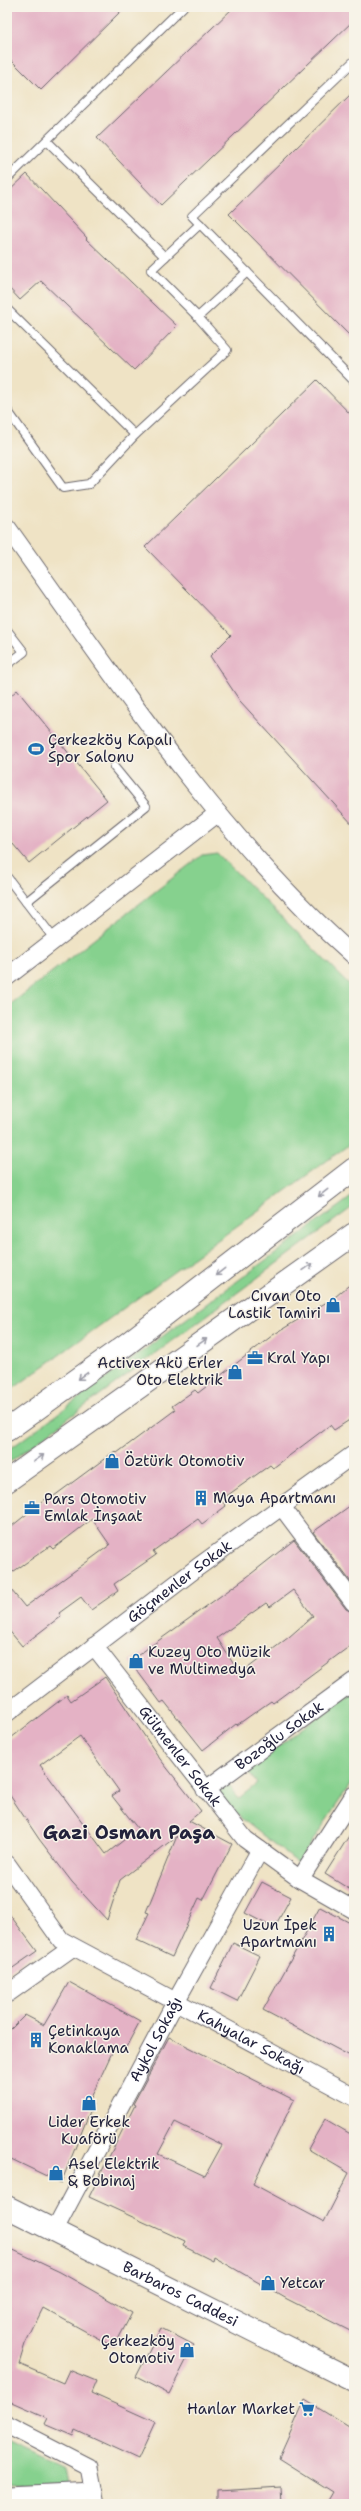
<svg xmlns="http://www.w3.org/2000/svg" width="361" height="2511" viewBox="0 0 361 2511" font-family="'Shantell Sans',sans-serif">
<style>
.green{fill:#86d18e;stroke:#547a64}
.building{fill:#e4b2c5;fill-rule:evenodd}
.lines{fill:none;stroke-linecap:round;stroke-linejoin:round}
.lane-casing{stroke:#6a666b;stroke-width:10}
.street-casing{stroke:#6a666b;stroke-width:19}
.secondary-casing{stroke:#6a666b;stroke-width:24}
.lane{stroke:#fff;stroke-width:8}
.street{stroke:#fff;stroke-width:17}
.secondary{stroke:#fff;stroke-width:22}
.oneway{stroke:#9c9ca7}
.labels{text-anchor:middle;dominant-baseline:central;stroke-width:3;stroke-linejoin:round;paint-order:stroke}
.poi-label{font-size:15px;fill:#22223b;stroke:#f7f3e8;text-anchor:start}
.street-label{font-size:15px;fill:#22223b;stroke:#f7f3e8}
.district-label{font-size:19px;font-weight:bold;fill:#22223b;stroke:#f7f3e8}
</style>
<rect width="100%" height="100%" fill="#f7f3e8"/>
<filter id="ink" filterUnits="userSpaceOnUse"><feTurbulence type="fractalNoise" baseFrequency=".025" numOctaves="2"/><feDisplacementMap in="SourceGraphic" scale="8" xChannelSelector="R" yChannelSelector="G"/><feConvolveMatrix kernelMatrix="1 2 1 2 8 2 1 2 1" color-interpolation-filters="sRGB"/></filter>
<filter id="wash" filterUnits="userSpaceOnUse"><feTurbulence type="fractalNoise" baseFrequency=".012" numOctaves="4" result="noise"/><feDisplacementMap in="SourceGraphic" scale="16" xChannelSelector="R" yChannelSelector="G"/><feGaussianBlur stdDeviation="0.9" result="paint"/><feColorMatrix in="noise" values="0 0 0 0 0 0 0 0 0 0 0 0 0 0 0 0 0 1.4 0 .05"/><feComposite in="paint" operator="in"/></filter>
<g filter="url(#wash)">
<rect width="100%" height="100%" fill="#efe3c5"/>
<g class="green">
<polygon points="217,853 354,989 354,1141 7,1393 7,1007 202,855"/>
<polygon points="354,1195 354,1206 7,1464 7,1451"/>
<polygon points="354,1689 354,1779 298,1863 232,1811 216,1793 228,1784 239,1798 257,1784 247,1770"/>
<polygon points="7,2440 65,2467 68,2483 7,2486"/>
</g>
<g id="blocks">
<g class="building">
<polygon points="7,7 125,7 41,90 7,56"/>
<polygon points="234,7 354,7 354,20 161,205 97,138"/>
<polygon points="354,91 354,340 229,214"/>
<polygon points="27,174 87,238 86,239 177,326 134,370 41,281 20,300 7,286 7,193"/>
<polygon points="317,380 354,418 354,826 240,701 210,656 231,635 145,547"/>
<polygon points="17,690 107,800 29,863 7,837 7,699"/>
<polygon points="354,1281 354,1417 334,1430 330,1425 273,1468 270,1465 221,1500 226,1506 202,1524 198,1519 153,1551 156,1555 114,1584 118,1591 91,1610 81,1597 59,1613 61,1616 22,1646 7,1628 7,1585 25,1607 110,1545 92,1519 53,1549 50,1546 7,1576 7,1530 48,1497 50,1499 115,1451 117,1453 175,1410 172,1406 195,1390 198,1393 273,1335 335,1297"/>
<polygon points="354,1503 354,1586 313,1532"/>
<path d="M294,1540L346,1609L354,1613V1643L273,1703L271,1701L237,1725L236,1724L203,1750L164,1701L161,1703L130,1661L247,1577ZM293,1590L313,1616L289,1637L240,1674L217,1638L266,1603L270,1607Z"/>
<path d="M105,1677L160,1759L201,1811L189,1821L232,1844L203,1900L199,1898L172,1957L136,1940L149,1913L146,1912L177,1836L120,1880L107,1920L72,1882L39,1839L7,1791V1741L67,1695L71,1701ZM80,1736L119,1791L112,1796L138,1829L106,1854L40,1765Z"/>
<polygon points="354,1828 354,1892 325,1874"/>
<polygon points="262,1882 291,1897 274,1928 245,1913"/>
<polygon points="320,1907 354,1925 354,2058 263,2010"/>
<polygon points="7,1911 37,1951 7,1972"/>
<polygon points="233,1943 260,1956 237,2001 211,1988"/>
<polygon points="69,1982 140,2021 124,2051 115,2046 89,2102 93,2104 61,2183 7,2157 7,2033 25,2015 44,2025"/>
<path d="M169,2037L294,2100L253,2184L324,2222L349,2173L308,2149L325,2119L354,2136V2333L287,2299L214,2257L213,2261L183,2246L185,2241L89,2197L135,2105L133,2104ZM175,2122L222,2145L205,2176L158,2154Z"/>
<polygon points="7,2247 60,2272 132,2313 114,2347 43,2308 25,2344 19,2364 63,2383 69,2370 96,2381 91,2393 155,2422 138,2459 75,2430 73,2436 45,2424 48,2418 7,2400"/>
<polygon points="161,2328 194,2345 169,2394 136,2377"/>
<polygon points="305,2400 354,2430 354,2504 326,2504 333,2492 279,2458"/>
<polygon points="281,2487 282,2504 217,2504 217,2491"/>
</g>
</g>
</g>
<g filter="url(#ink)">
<use href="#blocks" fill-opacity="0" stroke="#6a666b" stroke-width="1"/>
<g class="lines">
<defs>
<g id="lane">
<polyline points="354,61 192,216 354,381"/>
<polyline points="47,141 165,257"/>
<polyline points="7,179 183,7"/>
<polyline points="200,224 151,270 198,317 247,272"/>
<polyline points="7,309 135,435"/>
<polyline points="7,410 63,488 89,484 135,435 227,350 198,317"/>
<polyline points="7,630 24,652 7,665"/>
<polyline points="7,877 55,940"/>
<polyline points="26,902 146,806 114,767"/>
</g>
<g id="street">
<path d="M7,527C114,676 216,833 354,956"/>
<polyline points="7,977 218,813"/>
<polyline points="282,1507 354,1603"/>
<path id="s1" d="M94,1646L245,1839L300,1879L354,1910"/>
<path id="s2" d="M7,1713L198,1567L354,1454"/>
<path id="s3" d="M205,1790L354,1681"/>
<path id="s4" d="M7,1864L61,1940L354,2097"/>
<polyline points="300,1879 354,1795"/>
<polyline points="7,1994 73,1947"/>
<path id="s5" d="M54,2231L176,2001L260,1850"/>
<polyline points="7,2425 89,2467 96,2504"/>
<polyline points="7,2495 94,2491"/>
</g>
<g id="secondary">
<polyline points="7,1430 127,1344 354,1169"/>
<polyline points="7,1481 354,1234"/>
<path id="s6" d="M7,2207L354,2381"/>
</g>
</defs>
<use href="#lane" class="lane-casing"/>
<use href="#street" class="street-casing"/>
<use href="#secondary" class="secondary-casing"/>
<use href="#lane" class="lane"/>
<use href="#street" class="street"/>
<use href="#secondary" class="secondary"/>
</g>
<defs><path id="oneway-shaft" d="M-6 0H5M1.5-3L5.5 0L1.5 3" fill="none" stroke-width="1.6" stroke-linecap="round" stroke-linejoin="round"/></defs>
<g class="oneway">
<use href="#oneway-shaft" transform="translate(323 1193) rotate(142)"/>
<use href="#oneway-shaft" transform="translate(308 1267) rotate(-35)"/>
<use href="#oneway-shaft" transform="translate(220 1272) rotate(142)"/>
<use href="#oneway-shaft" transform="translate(202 1342) rotate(-35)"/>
<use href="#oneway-shaft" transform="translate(83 1376) rotate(144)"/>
<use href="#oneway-shaft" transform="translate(39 1458) rotate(-35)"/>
</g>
</g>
<defs>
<symbol id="stadium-bare" viewBox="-9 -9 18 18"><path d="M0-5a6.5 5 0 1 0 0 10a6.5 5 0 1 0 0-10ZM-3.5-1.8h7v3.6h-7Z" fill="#1f6fb2" stroke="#f7f3e8" stroke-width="2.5" paint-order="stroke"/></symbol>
<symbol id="shop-bare" viewBox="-9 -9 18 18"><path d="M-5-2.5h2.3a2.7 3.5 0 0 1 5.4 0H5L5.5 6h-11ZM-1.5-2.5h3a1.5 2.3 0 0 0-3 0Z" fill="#1f6fb2" stroke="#f7f3e8" stroke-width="2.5" paint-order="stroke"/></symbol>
<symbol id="office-bare" viewBox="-9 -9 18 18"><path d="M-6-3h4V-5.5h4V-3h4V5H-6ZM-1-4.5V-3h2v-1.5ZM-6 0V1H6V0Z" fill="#1f6fb2" stroke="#f7f3e8" stroke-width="2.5" paint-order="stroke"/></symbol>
<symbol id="building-bare" viewBox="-9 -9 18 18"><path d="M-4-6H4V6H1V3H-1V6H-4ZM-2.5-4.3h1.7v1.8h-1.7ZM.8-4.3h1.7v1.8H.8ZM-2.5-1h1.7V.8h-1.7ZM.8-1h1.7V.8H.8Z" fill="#1f6fb2" stroke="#f7f3e8" stroke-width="2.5" paint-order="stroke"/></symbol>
<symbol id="supermarket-bare" viewBox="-9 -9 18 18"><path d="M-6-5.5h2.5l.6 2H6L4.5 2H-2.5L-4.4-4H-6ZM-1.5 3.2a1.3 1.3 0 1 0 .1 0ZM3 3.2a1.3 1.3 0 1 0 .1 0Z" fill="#1f6fb2" stroke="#f7f3e8" stroke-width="2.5" paint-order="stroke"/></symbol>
</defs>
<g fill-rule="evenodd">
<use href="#stadium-bare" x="25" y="738" width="22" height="22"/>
<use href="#shop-bare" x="322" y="1294" width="22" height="22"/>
<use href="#office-bare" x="244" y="1347" width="22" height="22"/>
<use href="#shop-bare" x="224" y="1361" width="22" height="22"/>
<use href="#shop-bare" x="101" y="1450" width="22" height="22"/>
<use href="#building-bare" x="190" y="1487" width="22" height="22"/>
<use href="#office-bare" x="21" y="1497" width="22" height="22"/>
<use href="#shop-bare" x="125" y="1650" width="22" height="22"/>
<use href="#building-bare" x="318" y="1923" width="22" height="22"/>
<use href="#building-bare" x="25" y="2029" width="22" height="22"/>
<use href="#shop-bare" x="78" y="2092" width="22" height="22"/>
<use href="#shop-bare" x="45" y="2162" width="22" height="22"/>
<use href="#shop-bare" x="257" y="2272" width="22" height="22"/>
<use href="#shop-bare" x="176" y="2339" width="22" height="22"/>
<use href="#supermarket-bare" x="296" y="2398" width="22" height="22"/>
</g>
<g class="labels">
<g class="poi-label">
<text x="48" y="740">Çerkezköy Kapalı<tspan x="48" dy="17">Spor Salonu</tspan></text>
<text x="321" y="1296" text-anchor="end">Cıvan Oto<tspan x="321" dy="17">Lastik Tamiri</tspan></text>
<text x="267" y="1358">Kral Yapı</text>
<text x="223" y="1363" text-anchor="end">Activex Akü Erler<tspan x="223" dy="17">Oto Elektrik</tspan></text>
<text x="124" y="1461">Öztürk Otomotiv</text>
<text x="213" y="1498">Maya Apartmanı</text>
<text x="44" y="1499">Pars Otomotiv<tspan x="44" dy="17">Emlak İnşaat</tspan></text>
<text x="148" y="1652">Kuzey Oto Müzik<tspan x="148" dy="17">ve Multimedya</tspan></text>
<text x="317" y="1925" text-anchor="end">Uzun İpek<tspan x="317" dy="17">Apartmanı</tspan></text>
<text x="48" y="2031">Çetinkaya<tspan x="48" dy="17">Konaklama</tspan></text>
<text x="89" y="2122" text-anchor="middle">Lider Erkek<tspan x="89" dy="17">Kuaförü</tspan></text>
<text x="68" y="2164">Asel Elektrik<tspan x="68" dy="17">&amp; Bobinaj</tspan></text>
<text x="280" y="2283">Yetcar</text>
<text x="175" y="2341" text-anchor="end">Çerkezköy<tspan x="175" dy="17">Otomotiv</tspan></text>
<text x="295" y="2409" text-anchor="end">Hanlar Market</text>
</g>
<g class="street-label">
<text stroke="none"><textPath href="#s2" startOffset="217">Göçmenler Sokak</textPath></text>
<text stroke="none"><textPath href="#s3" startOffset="92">Bozoğlu Sokak</textPath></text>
<text stroke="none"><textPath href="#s1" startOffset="140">Gülmenler Sokak</textPath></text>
<text stroke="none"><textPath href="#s5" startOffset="217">Aykol Sokağı</textPath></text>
<text stroke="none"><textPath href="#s4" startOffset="309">Kahyalar Sokağı</textPath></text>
<text stroke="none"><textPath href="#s6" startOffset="194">Barbaros Caddesi</textPath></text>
</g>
<g class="district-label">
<text x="129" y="1832">Gazi Osman Paşa</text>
</g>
</g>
<rect width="361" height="2511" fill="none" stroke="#f7f3e8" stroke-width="24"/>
</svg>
